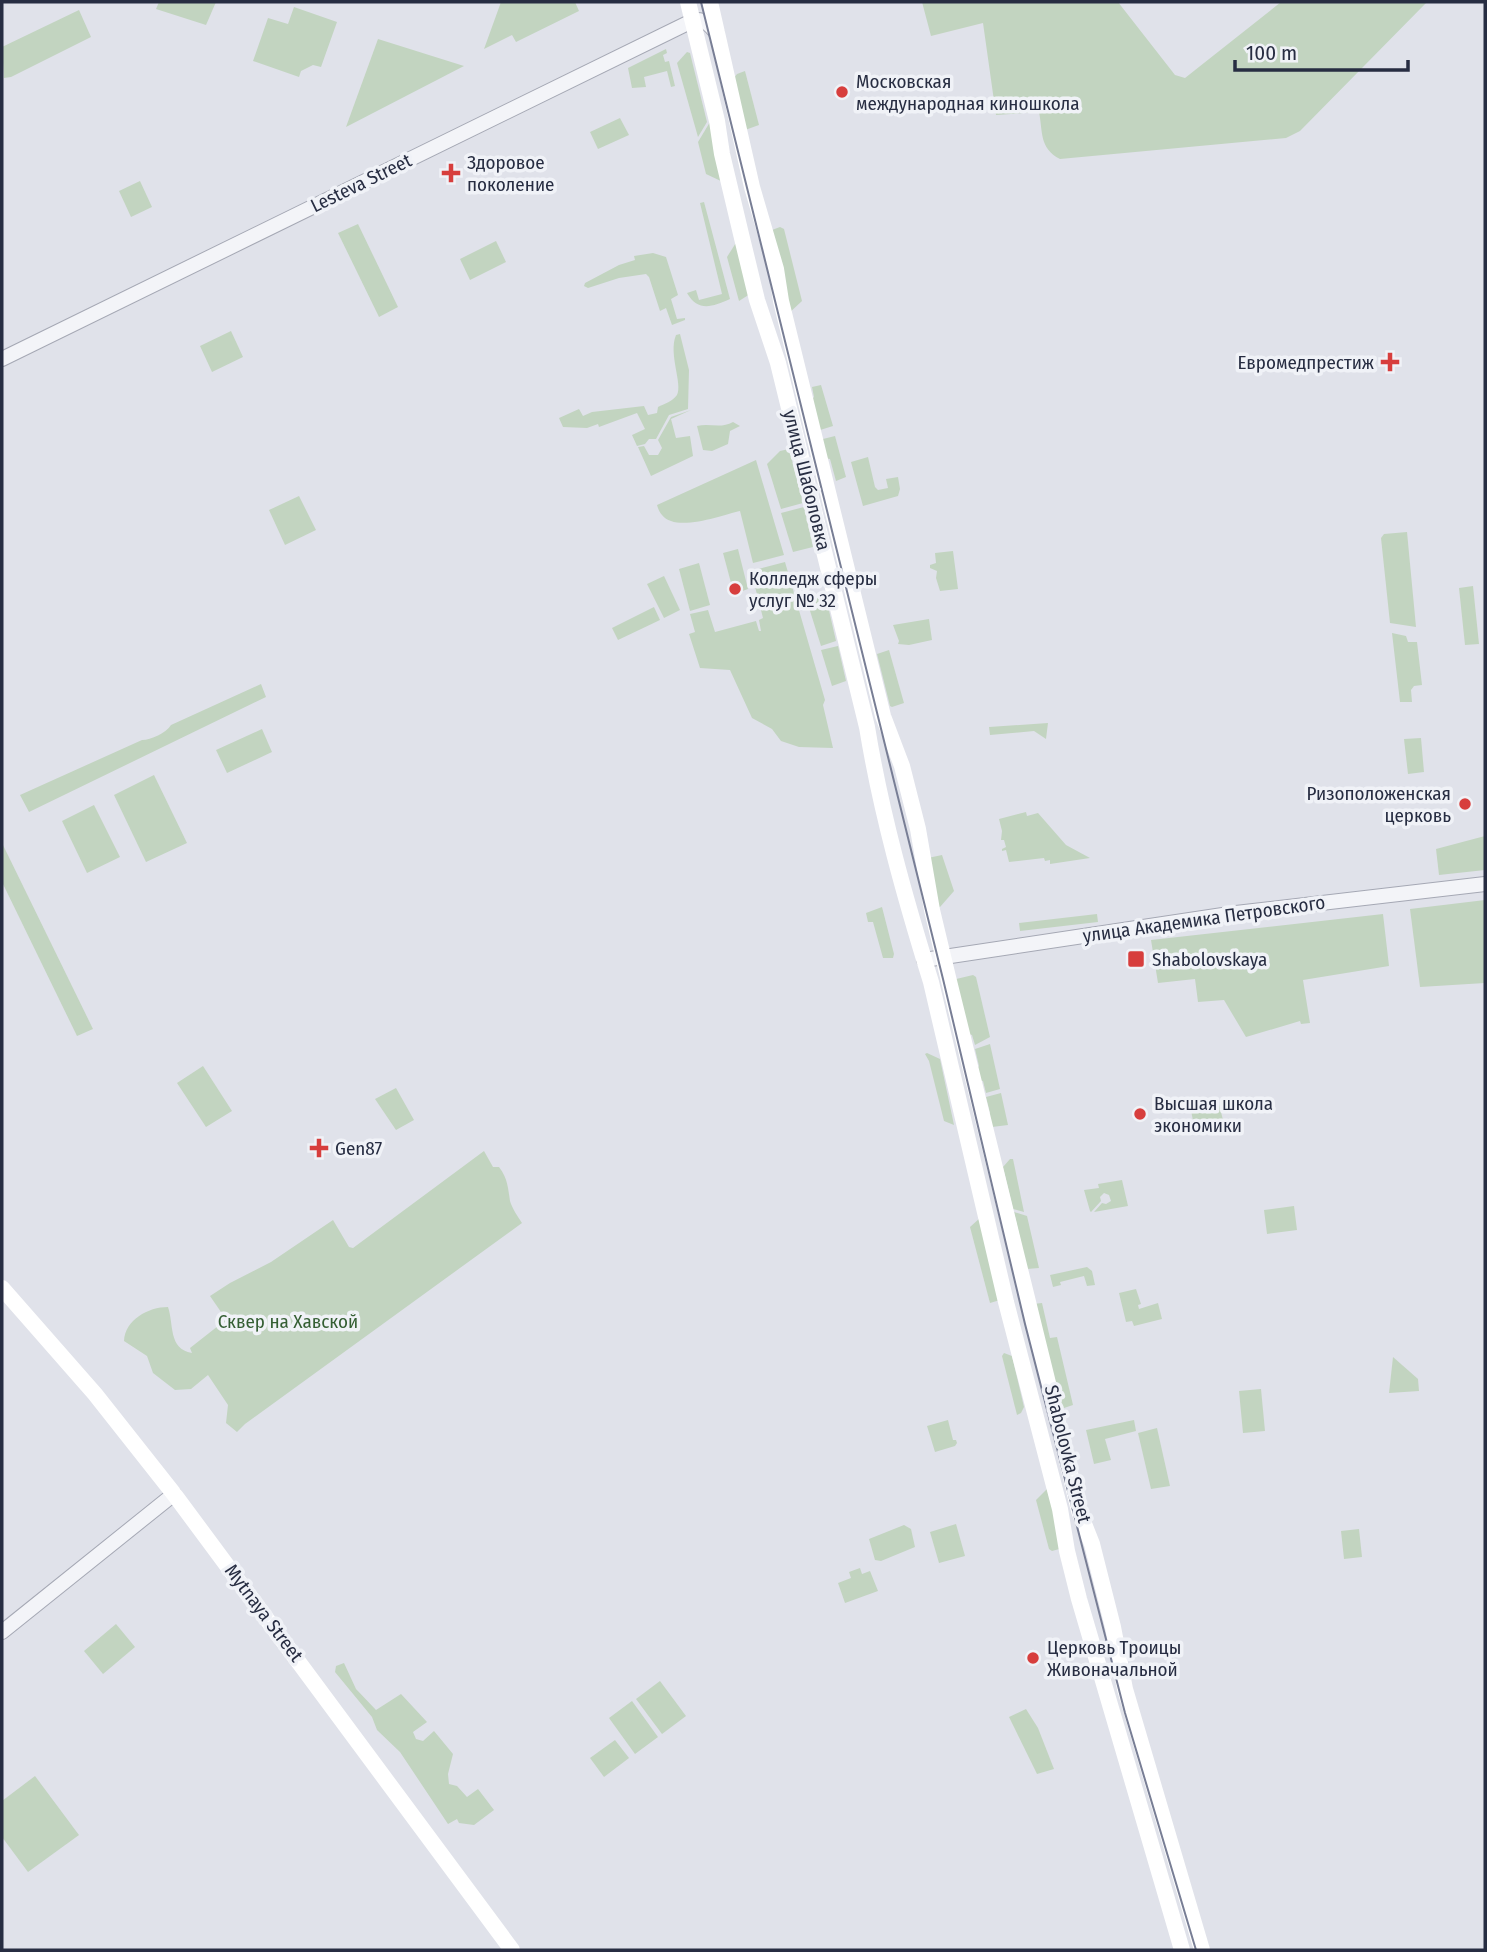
<svg xmlns="http://www.w3.org/2000/svg" width="1487" height="1952" viewBox="0 0 1487 1952" font-family="'Fira Sans Condensed',sans-serif">
<style>
.green{fill:#c2d4c0}
.lines{fill:none;stroke-linecap:round;stroke-linejoin:round}
.tertiary-casing{stroke:#a5a8b4;stroke-width:16}
.tertiary{stroke:#f3f4f8;stroke-width:14}
.secondary{stroke:#fff;stroke-width:16}
.tram{stroke:#787e95;stroke-width:2}
.poi-dot{fill:#d73e3d;stroke:#f0f2f7;stroke-width:2.5}
.labels{text-anchor:middle;dominant-baseline:central;stroke-width:7;stroke-linejoin:round;paint-order:stroke}
.poi-label{font-size:19px;fill:#272d42;stroke:#f0f2f7;text-anchor:start}
.street-label{font-size:19px;fill:#272d42;stroke:#f0f2f7}
.park-label{font-size:19px;fill:#355f34;stroke:#f0f2f7}
</style>
<rect width="100%" height="100%" fill="#e0e2ea"/>
<g class="green">
<polygon points="159,2 216,2 206,25 156,9"/>
<polygon points="501,2 575,2 579,11 516,42 512,35 484,49"/>
<path d="M922,2H1118L1175,75L1185,78L1281,2H1427L1300,131L1286,138L1060,159C1039,148 1043,132 1039,112L996,115L983,23L931,36Z"/>
<polygon points="294,7 337,22 321,67 313,65 301,71 299,77 253,61 268,18 288,24"/>
<polygon points="79,10 91,37 11,77 4,78 2,47"/>
<polygon points="378,39 464,66 346,127"/>
<polygon points="666,49 667,53 663,55 665,62 669,61 675,86 671,87 667,71 644,77 646,87 632,88 628,68"/>
<polygon points="687,52 690,53 707,122 698,137 677,63"/>
<polygon points="745,71 759,125 745,130 734,78 737,74"/>
<polygon points="620,118 629,135 598,149 590,132"/>
<polygon points="710,122 723,182 706,174 698,142"/>
<polygon points="140,181 152,207 131,217 119,191"/>
<path d="M704,202L730,299C712,307 698,312 687,293L696,290L699,300L722,294L700,203Z"/>
<polygon points="358,224 398,307 379,317 338,233"/>
<polygon points="780,227 784,229 802,301 788,314 772,230"/>
<polygon points="739,238 750,294 739,301 727,257"/>
<polygon points="496,241 506,262 470,280 460,259"/>
<polygon points="653,253 666,257 678,295 671,299 677,319 685,318 685,320 672,325 666,308 660,311 649,277 646,274 619,278 588,288 584,286 585,283 619,265 635,260 634,256"/>
<polygon points="231,331 243,357 212,372 200,346"/>
<path d="M680,334L689,370L688,409L669,415L656,439H649L645,444L637,446L632,435L645,429L637,413L599,427L598,424L587,428L563,427L559,418L579,409L583,416L592,412L644,406L648,415L657,413L658,407C664,404 673,401 677,395C683,384 668,354 676,335Z"/>
<polygon points="821,385 833,426 817,431 810,402 814,397 812,387"/>
<polygon points="691,410 671,419 676,438 690,436 693,456 651,476 638,447 644,446 649,455 658,455 662,448 658,440 671,417"/>
<path d="M733,422L740,426L730,431L728,444L712,451L703,450L697,426C710,423 721,429 733,422Z"/>
<polygon points="835,436 846,477 836,481 830,459 824,458 819,440"/>
<polygon points="789,449 803,503 781,509 767,464 780,451"/>
<polygon points="868,457 875,487 878,490 888,488 886,479 898,477 900,489 898,496 863,506 851,462"/>
<path d="M756,460L784,555L753,563L740,511C722,515 676,533 662,515C659,512 658,508 657,505Z"/>
<polygon points="299,496 316,530 285,545 269,510"/>
<polygon points="804,507 813,547 793,552 781,513"/>
<polygon points="1407,532 1416,627 1390,623 1381,538 1384,534"/>
<polygon points="738,549 748,589 734,594 723,553"/>
<polygon points="953,551 958,589 940,591 936,578 937,571 930,568 930,565 936,563 935,553"/>
<polygon points="785,562 825,700 823,705 833,748 799,747 781,741 772,729 752,718 730,670 700,668 689,634 695,632 690,614 708,610 715,632 756,621 759,631 761,631 759,620 763,618 751,571"/>
<polygon points="699,563 710,605 690,611 679,569"/>
<polygon points="664,576 680,610 664,618 647,584"/>
<polygon points="1473,586 1479,644 1465,645 1459,588"/>
<polygon points="825,593 836,641 821,646 806,598"/>
<polygon points="654,607 660,620 618,640 612,628"/>
<polygon points="929,619 932,640 909,645 898,644 899,641 893,625"/>
<polygon points="1392,633 1406,636 1408,642 1417,642 1422,685 1414,686 1411,690 1412,702 1400,702"/>
<polygon points="838,646 846,681 832,686 821,650"/>
<polygon points="889,650 904,703 892,707 890,706 877,654"/>
<path d="M261,684L266,697L29,812L20,795L142,740C151,740 166,733 171,725Z"/>
<polygon points="1048,723 1046,739 1034,731 990,735 989,727"/>
<polygon points="262,729 272,752 227,773 216,750"/>
<polygon points="1421,738 1424,772 1408,774 1404,739"/>
<polygon points="154,775 187,843 146,862 114,795"/>
<polygon points="94,805 120,857 87,873 62,821"/>
<polygon points="1026,812 1027,816 1038,813 1066,845 1090,858 1050,864 1050,860 1045,861 1044,858 1009,862 1006,850 1002,851 1002,849 1006,847 1004,840 1001,840 1002,831 999,819"/>
<polygon points="1485,836 1485,870 1439,875 1436,849"/>
<polygon points="2,843 93,1029 77,1036 2,882"/>
<polygon points="942,855 954,891 940,907 936,906 928,858"/>
<polygon points="1485,900 1485,983 1420,987 1410,909"/>
<polygon points="882,907 894,954 893,958 883,958 873,922 868,922 866,913"/>
<polygon points="1097,914 1098,922 1020,931 1019,923"/>
<polygon points="1383,914 1389,966 1303,980 1310,1023 1301,1024 1300,1021 1246,1037 1224,1000 1198,1002 1195,979 1158,983 1151,940"/>
<polygon points="973,975 976,977 990,1037 975,1045 972,1035 965,1033 952,980"/>
<polygon points="990,1044 1000,1089 986,1093 983,1081 977,1080 974,1072 979,1066 975,1049"/>
<polygon points="927,1053 940,1059 954,1125 944,1121 929,1061 925,1054"/>
<polygon points="203,1066 232,1111 206,1127 177,1083"/>
<polygon points="396,1088 414,1120 396,1130 375,1099"/>
<polygon points="1001,1093 1008,1125 992,1127 985,1118 990,1113 986,1097"/>
<polygon points="1218,1100 1224,1124 1195,1130 1190,1106"/>
<path d="M484,1151L493,1167H499C508,1179 508,1188 510,1201C512,1208 518,1217 522,1223L245,1424L237,1432L226,1423L228,1405L208,1375L191,1389L175,1390L153,1373L147,1356L124,1341C125,1320 148,1307 168,1307C174,1324 168,1349 192,1353L190,1348L218,1326L221,1312L210,1296L230,1283L271,1262L333,1220L349,1247L353,1248Z"/>
<polygon points="1010,1159 1013,1159 1024,1212 1013,1209 1003,1167"/>
<polygon points="1122,1180 1128,1206 1094,1212 1102,1203 1106,1204 1111,1201 1109,1195 1104,1193 1100,1197 1101,1201 1091,1212 1090,1211 1084,1190 1099,1188 1098,1184"/>
<polygon points="1294,1206 1297,1230 1267,1234 1264,1210"/>
<polygon points="1014,1212 1027,1216 1039,1268 1027,1269"/>
<polygon points="980,1218 1000,1300 990,1303 970,1227"/>
<polygon points="1087,1267 1092,1271 1095,1285 1087,1286 1084,1276 1060,1282 1061,1285 1053,1287 1050,1275"/>
<polygon points="1136,1289 1141,1304 1138,1305 1139,1309 1158,1303 1162,1319 1134,1326 1132,1321 1126,1322 1119,1293"/>
<polygon points="1042,1303 1050,1338 1057,1337 1073,1405 1058,1410 1033,1304"/>
<polygon points="1004,1353 1012,1356 1024,1407 1021,1413 1017,1415 1002,1356"/>
<polygon points="1393,1357 1418,1379 1419,1391 1389,1393"/>
<polygon points="1261,1389 1265,1431 1243,1433 1239,1391"/>
<polygon points="948,1420 953,1440 956,1440 957,1443 955,1446 935,1452 927,1426"/>
<polygon points="1134,1420 1136,1431 1105,1439 1111,1460 1094,1464 1086,1430"/>
<polygon points="1157,1428 1170,1486 1151,1489 1138,1433"/>
<polygon points="1047,1489 1063,1548 1052,1551 1049,1549 1036,1500"/>
<polygon points="956,1524 965,1556 939,1563 930,1532"/>
<polygon points="904,1525 911,1529 915,1547 881,1561 875,1560 869,1539"/>
<polygon points="1359,1529 1362,1557 1344,1559 1341,1531"/>
<polygon points="860,1568 862,1574 870,1571 878,1591 845,1603 838,1583 851,1578 849,1572"/>
<polygon points="116,1624 135,1647 103,1674 84,1651"/>
<polygon points="344,1663 356,1689 376,1710 401,1694 427,1722 413,1732 416,1739 423,1741 434,1731 453,1754 448,1774 449,1784 457,1786 467,1797 478,1789 494,1810 474,1825 459,1823 457,1819 448,1824 400,1752 377,1730 372,1717 335,1672 336,1666"/>
<polygon points="660,1681 686,1716 662,1734 636,1699"/>
<polygon points="632,1701 658,1737 635,1754 609,1718"/>
<polygon points="1026,1709 1038,1728 1054,1769 1037,1774 1009,1717"/>
<polygon points="615,1740 629,1758 604,1777 590,1758"/>
<polygon points="35,1776 79,1835 28,1872 2,1837 2,1801"/>
</g>
<g class="lines">
<defs>
<g id="tertiary">
<path d="M2,359L692,21C703,17 710,25 717,34"/>
<polyline points="924,960 1236,913 1485,884"/>
<polyline points="2,1632 174,1494"/>
</g>
</defs>
<use href="#tertiary" class="tertiary-casing"/>
<use href="#tertiary" class="tertiary"/>
<g class="secondary">
<path d="M688,2L717,121L722,154L741,234L757,300L778,363L867,727C881,813 905,898 931,982L1006,1302L1060,1509L1067,1551L1079,1599L1182,1950"/>
<polyline points="710,2 752,187 776,269 781,301 883,716 902,766 918,829 932,910 948,977 1063,1444 1079,1511 1092,1544 1113,1627 1125,1689 1202,1950"/>
<polyline points="2,1288 95,1394 174,1494 512,1950"/>
</g>
<polyline class="tram" points="701,2 943,979 1025,1324 1125,1713 1196,1950"/>
</g>
<g class="poi-dot">
<circle cx="842" cy="92" r="7"/>
<path d="M447.5 162.5h7v7h7v7h-7v7h-7v-7h-7v-7h7z"/>
<path d="M1386.5 351.5h7v7h7v7h-7v7h-7v-7h-7v-7h7z"/>
<circle cx="735" cy="589" r="7"/>
<circle cx="1465" cy="804" r="7"/>
<rect x="1127" y="950" width="18" height="18" rx="3.5"/>
<circle cx="1140" cy="1114" r="7"/>
<path d="M315.5 1137.5h7v7h7v7h-7v7h-7v-7h-7v-7h7z"/>
<circle cx="1033" cy="1658" r="7"/>
</g>
<g class="labels">
<g class="poi-label">
<text x="856" y="81">Московская<tspan x="856" dy="22">международная киношкола</tspan></text>
<text x="467" y="162">Здоровое<tspan x="467" dy="22">поколение</tspan></text>
<text x="1374" y="362" text-anchor="end">Евромедпрестиж</text>
<text x="749" y="578">Колледж сферы<tspan x="749" dy="22">услуг № 32</tspan></text>
<text x="1451" y="793" text-anchor="end">Ризоположенская<tspan x="1451" dy="22">церковь</tspan></text>
<text x="1152" y="959">Shabolovskaya</text>
<text x="1154" y="1103">Высшая школа<tspan x="1154" dy="22">экономики</tspan></text>
<text x="335" y="1148">Gen87</text>
<text x="1047" y="1647">Церковь Троицы<tspan x="1047" dy="22">Живоначальной</tspan></text>
</g>
<g class="street-label">
<text transform="translate(361 183) rotate(-26)">Lesteva Street</text>
<text transform="translate(807 480) rotate(76)">улица Шаболовка</text>
<text transform="translate(1204 919) rotate(-8)">улица Академика Петровского</text>
<text transform="translate(1068 1454) rotate(76)">Shabolovka Street</text>
<text transform="translate(264 1613) rotate(53)">Mytnaya Street</text>
</g>
<g class="park-label">
<text x="288" y="1321">Сквер на Хавской</text>
</g>
</g>
<rect width="1487" height="1952" fill="none" stroke="#272d42" stroke-width="7"/>
<path d="M1235 60v10h173v-10" fill="none" stroke="#272d42" stroke-width="3.5"/>
<text x="1246" y="60" font-size="21" fill="#272d42" stroke="#f0f2f7" stroke-width="5" paint-order="stroke">100 m</text>
</svg>
